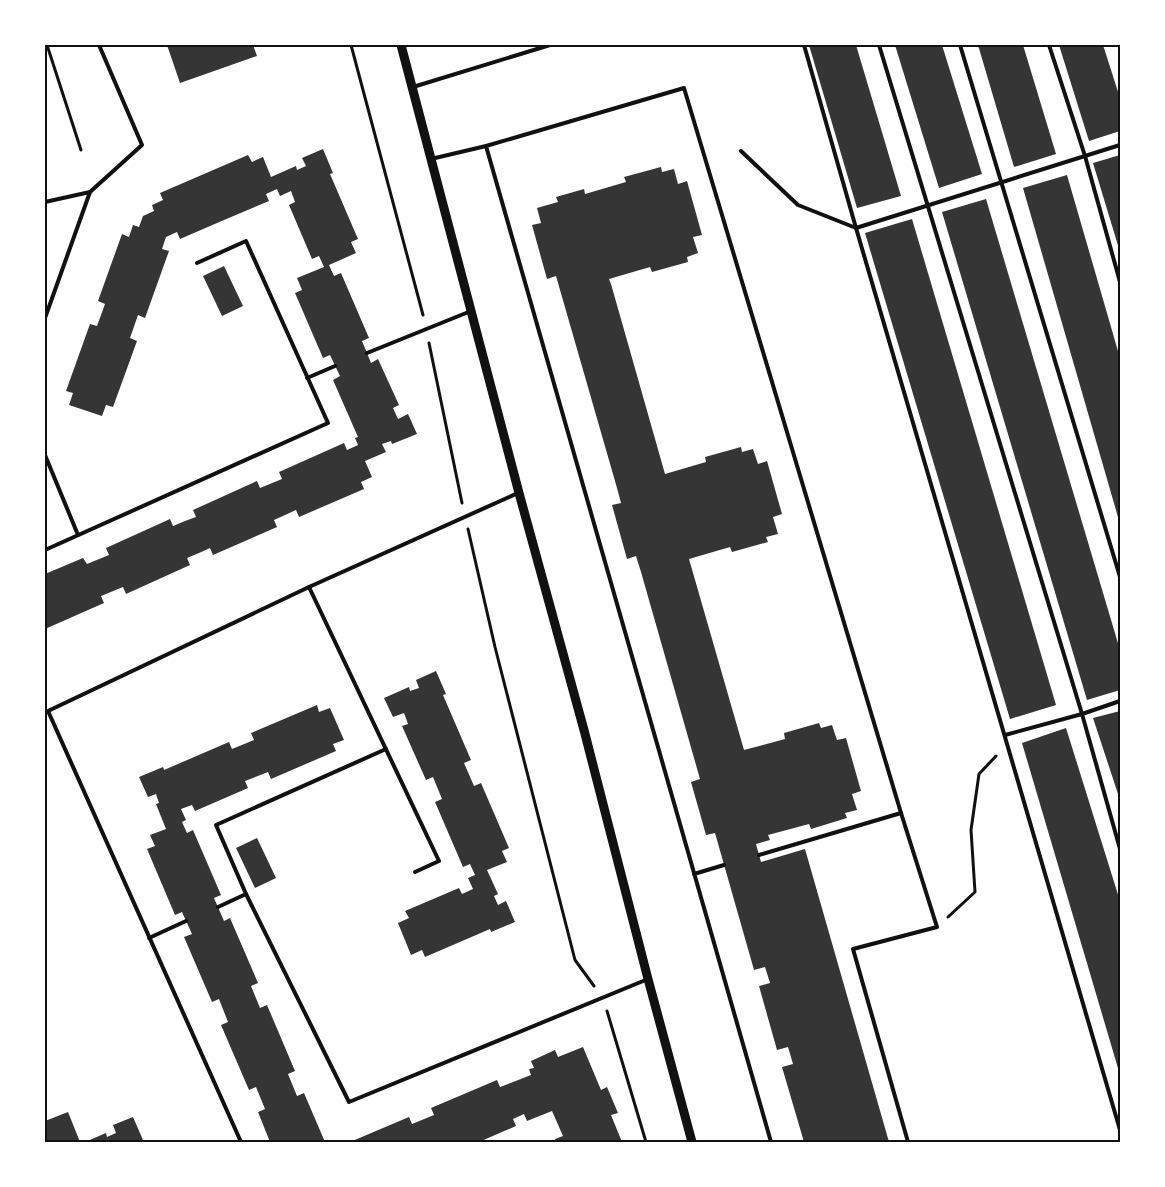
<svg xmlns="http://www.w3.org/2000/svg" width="1165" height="1187" viewBox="0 0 1165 1187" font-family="Lato,sans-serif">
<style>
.building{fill:#353535}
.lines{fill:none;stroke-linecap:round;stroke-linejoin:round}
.path{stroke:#111;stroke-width:3}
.service{stroke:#111;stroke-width:4}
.tertiary{stroke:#111;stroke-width:9}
.neatline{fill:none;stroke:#111;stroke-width:2}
</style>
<rect width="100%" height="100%" fill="#fff"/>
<g class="building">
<polygon points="167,45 253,45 257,56 180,83"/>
<polygon points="809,45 856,45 901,196 857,208"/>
<polygon points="895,45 942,45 982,174 939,188"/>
<polygon points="978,45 1023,45 1056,154 1014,167"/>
<polygon points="1059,45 1103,45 1120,98 1120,131 1089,141"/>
<polygon points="323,149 333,173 330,174 358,239 351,242 356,253 329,265 334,276 341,273 369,338 362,341 367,353 371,363 378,359 399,405 393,408 398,419 408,414 417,434 392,444 391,441 382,444 386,452 365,461 372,477 361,482 364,489 299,517 296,510 274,520 277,527 213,555 210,548 199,553 187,558 190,565 126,594 123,587 101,596 104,603 45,629 45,574 83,558 87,564 109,555 106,548 170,519 173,526 185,521 196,517 193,510 257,481 260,488 282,479 279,472 344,443 347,450 358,445 355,438 358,437 333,380 340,376 330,355 323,358 295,293 302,290 297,278 324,267 319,256 312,259 289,205 295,202 291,191 280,196 277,189 266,194 269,201 224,220 180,239 177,232 166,237 162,249 169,251 145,318 138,315 130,338 137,341 113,407 106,405 102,416 69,405 73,393 66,391 90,324 97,326 105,304 98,301 122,234 129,237 133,225 139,227 143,216 154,211 152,205 163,200 160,193 248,155 252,162 263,157 271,177 296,166 297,170 306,166 302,158"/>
<polygon points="1120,155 1120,252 1093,163"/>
<polygon points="661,167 662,172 674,169 678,184 687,181 702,235 693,237 698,253 687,257 688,262 652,272 650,267 609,279 611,284 665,474 706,462 705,457 741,447 742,452 753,449 758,464 767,461 782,514 773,517 778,534 766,537 768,542 732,552 730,547 689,559 744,750 785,739 784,733 819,723 821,728 832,725 837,740 846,738 861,791 852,794 857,810 845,813 847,818 811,829 809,824 768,835 770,840 756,844 761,862 805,849 889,1142 804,1142 782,1067 793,1064 788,1047 777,1050 759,986 770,983 765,967 754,970 715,833 706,835 691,782 700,779 641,572 636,556 627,559 612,505 621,503 617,488 556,276 547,279 532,225 541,223 537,208 558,202 556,197 584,189 585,194 626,182 624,177"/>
<polygon points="1067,175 1120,358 1120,524 1023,188"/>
<polygon points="986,199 1120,650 1120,690 1087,700 942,212"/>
<polygon points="912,219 1056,705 1010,719 865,233"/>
<polygon points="224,266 243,306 222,316 203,276"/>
<polygon points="436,671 446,694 443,695 471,760 464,763 474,786 481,783 509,848 502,851 507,862 487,870 498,894 494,896 498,905 506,901 515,922 491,932 490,929 425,957 422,950 411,955 398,923 409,918 405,911 459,888 462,894 473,889 468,878 475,875 470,864 463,867 435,802 442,799 433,777 426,780 402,726 408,724 404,713 393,717 384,698 409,687 410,691 419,688 416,680"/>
<polygon points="317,705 319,712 330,708 344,740 333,744 336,751 271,779 268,772 245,781 248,788 195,811 192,805 181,809 186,820 182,822 187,833 193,830 221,895 214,898 224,921 230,918 258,983 251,986 260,1008 267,1005 295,1071 288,1074 297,1096 304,1093 325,1142 270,1142 258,1112 265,1109 256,1087 249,1090 221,1025 228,1022 219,999 212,1002 184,937 192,934 182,912 175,915 147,849 155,846 150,835 166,829 156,804 159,803 156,794 148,797 139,777 163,767 164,770 229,742 232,749 254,740 251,733"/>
<polygon points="1120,711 1120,800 1093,718"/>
<polygon points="1066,728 1120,901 1120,1075 1022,743"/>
<polygon points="257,838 276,878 255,888 236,848"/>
<polygon points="583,1047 601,1090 607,1087 618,1113 611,1115 622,1142 556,1142 555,1139 563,1136 552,1111 527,1121 524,1114 513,1119 516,1126 479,1142 350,1142 409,1117 412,1124 434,1115 431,1108 497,1080 500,1087 531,1075 529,1069 534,1068 531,1061 555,1050 558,1057"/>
<polygon points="68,1112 80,1142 45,1142 45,1121"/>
<polygon points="133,1117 143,1140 140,1142 85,1142 106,1133 107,1137 116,1133 113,1125"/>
</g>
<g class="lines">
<g class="path">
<polyline points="47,45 81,150"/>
<polyline points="351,45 423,315"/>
<polyline points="429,343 462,503"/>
<polyline points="468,529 495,647 575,960 594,986"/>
<polyline points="948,917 975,892 971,830 979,774 996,756"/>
<polyline points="607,1011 646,1142"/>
</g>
<g class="service">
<polyline points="804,45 856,228 1120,1130"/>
<polyline points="879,45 1082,714 1120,849"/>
<polyline points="960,45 1120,577"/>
<polyline points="1049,45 1085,156 1120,282"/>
<polyline points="1120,45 1120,46"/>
<polyline points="413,87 550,45"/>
<polyline points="486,146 771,1142"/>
<polyline points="741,151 798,205 856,228 1120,145"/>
<polyline points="431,159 486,146 684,88 901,813 937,927 853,949 908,1142"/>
<polyline points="45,202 90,192"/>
<polyline points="45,318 90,192 142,145 99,45"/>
<polyline points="367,353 471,311"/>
<polyline points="307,378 335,366"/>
<polyline points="45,455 78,535"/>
<polyline points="45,550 328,423 246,241 197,263"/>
<polyline points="309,587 439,861 415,872"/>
<polyline points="1005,735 1082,714 1120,701"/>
<polyline points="759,855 901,813"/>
<polyline points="694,874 724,865"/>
<polyline points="246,894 349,1102 648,979"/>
<polyline points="218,907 246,894 216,825 386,749"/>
<polyline points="149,938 186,921"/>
<polyline points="241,1142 48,711 309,587 518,493"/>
</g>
<polyline class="tertiary" points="401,45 519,493 584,730 648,979 692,1142"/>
</g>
<rect width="1165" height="1187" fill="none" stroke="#ffffff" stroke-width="92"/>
<rect x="46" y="46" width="1073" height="1095" class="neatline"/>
</svg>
